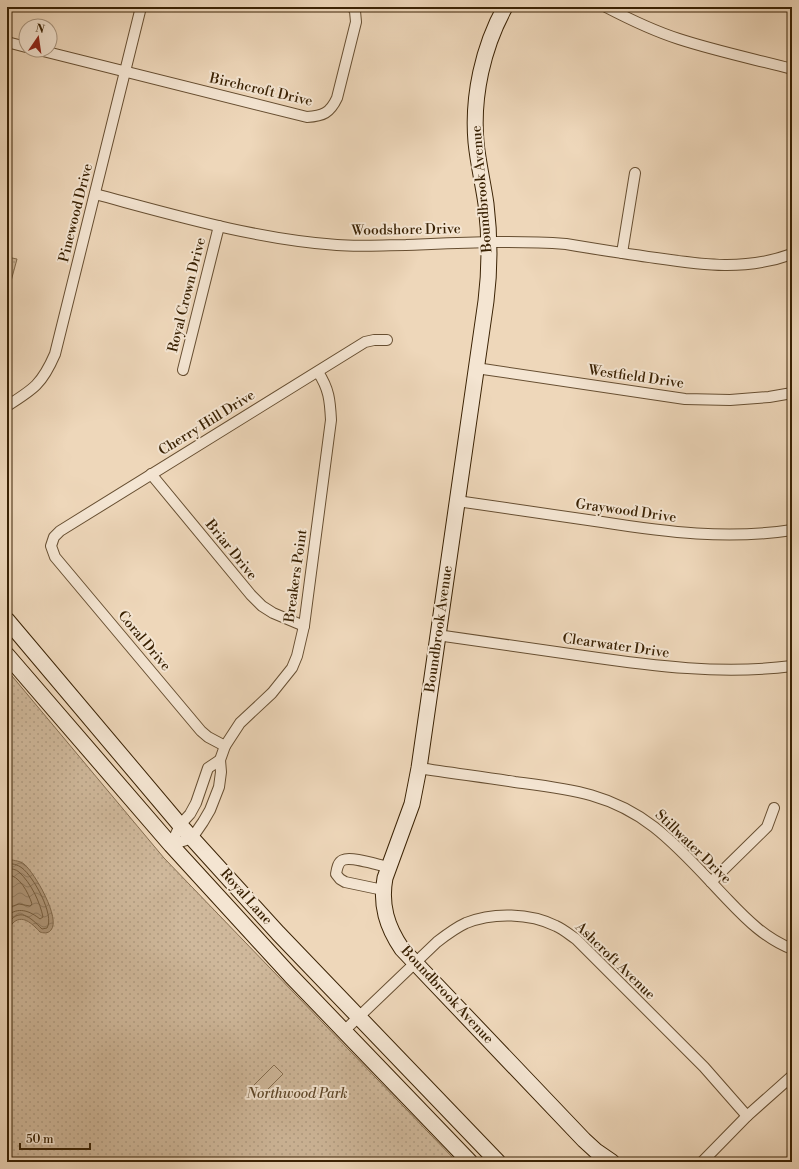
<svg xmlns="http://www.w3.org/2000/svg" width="799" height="1169" viewBox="0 0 799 1169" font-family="'Libre Bodoni',serif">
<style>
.green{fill:url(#green-dots);stroke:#846d50}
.pitch{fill:#cfb89b;stroke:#846d50}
.water{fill:url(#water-waves);stroke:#81694c}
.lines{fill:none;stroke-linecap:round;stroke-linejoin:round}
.shore{stroke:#765e40;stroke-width:1}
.street-casing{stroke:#674f32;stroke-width:12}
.secondary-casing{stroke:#3a2204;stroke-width:17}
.street{stroke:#f4e5d2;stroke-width:10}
.secondary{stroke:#f4e5d2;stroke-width:15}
.labels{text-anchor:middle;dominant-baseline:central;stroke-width:4;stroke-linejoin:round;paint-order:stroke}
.street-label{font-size:14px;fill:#3a2204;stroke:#f4e5d2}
.park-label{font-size:14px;font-style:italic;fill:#5f482a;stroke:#f4e5d2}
</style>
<defs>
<pattern id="green-dots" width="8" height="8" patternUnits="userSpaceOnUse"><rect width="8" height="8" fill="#cfb89b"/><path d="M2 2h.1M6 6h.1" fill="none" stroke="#b29e84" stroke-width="1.8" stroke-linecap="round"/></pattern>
<pattern id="water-waves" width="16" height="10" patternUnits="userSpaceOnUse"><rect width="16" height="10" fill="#b1997c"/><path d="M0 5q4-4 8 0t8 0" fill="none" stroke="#917c63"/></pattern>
</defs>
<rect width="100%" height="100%" fill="#eed7ba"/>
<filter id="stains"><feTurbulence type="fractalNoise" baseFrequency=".005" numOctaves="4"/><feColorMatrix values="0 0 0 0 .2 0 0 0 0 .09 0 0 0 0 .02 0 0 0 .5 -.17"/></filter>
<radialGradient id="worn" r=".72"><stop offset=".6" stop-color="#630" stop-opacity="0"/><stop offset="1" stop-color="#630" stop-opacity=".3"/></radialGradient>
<g class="green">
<polygon points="7,257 17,259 7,296"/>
<polygon points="7,670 164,858 457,1162 7,1162"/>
</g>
<polygon class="pitch" points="274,1065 283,1074 263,1094 254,1085"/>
<path class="water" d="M7,858C12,861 19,860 24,864C35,873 61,919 51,930C48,934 43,933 40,932C34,926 24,914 14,922C11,924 9,930 7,933Z"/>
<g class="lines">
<g class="shore">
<path d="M7,863C12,864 17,864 22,868C33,876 55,915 47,928L42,929C30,917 19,906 7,925"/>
<path d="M7,868C11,869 16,869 19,872C31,883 40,902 43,917L40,919C30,911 18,906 7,916"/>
<path d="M7,874C20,876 28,892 32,904L30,906L19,904L7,908"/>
</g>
<defs>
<g id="street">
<path d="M606,7C629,19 654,31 679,39C716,51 754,59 792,69"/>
<polyline points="7,42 26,47"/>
<path d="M39,50L307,117C323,116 330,113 337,98L356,22L355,11L352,7"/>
<path d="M95,194C174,215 254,239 337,245C359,247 383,245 406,245C459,243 513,240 566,244C596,249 626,254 656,258C704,265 745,271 792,254"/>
<polyline points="622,253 635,173"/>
<polyline points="476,368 685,399 730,400 769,397 792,393"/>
<polyline points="183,370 219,226"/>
<path d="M7,406C34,389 42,384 55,354L141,7"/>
<polyline points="151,474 251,595 262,606 273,613 304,626"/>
<path d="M457,501C505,508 554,515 602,522C666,532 727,540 792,530"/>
<path d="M437,635C486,642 535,649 584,656C653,666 722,675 792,666"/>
<polyline points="225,746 208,737 201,731 55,557 51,546 54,537 60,531 365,342 374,340 387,340"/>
<path d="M419,768C451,773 483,777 515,782C568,789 610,793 654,827C681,848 704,875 728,900C747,920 766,939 792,949"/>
<path d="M171,845L192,838L203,822L210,810L219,787L221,772L220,760L225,746L240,723L272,693L292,668L297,656L304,626L331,420C330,400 329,389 318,372"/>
<polyline points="171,845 180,825 190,814 196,803 208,768 220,760"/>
<polyline points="711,882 767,827 774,808"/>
<path d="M383,890L345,882L340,879L336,874C337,868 338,862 343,860C351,856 378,865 388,867"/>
<path d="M344,1031L437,942C446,935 455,928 466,923C493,912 530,913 556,926C563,929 570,935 576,939L704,1067L747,1116"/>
<polyline points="702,1162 747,1116 792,1076"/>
</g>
<g id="secondary">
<path d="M505,7C483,47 472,96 476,142C478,163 483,183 486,204C490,237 490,269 486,301L419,768L412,804L385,878C380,905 387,927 402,949L584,1140L596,1151L612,1162"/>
<polyline points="7,620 180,825 278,933 498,1162"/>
<polyline points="7,655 171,845 291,976 470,1162"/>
</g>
</defs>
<use href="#street" class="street-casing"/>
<use href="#secondary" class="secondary-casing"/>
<use href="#street" class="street"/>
<use href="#secondary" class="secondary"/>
</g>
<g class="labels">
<g class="street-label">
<text transform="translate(261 90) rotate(13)">Birchcroft Drive</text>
<text transform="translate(482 189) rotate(-95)">Boundbrook Avenue</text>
<text transform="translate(76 213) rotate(-76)">Pinewood Drive</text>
<text transform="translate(406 230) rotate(-1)">Woodshore Drive</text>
<text transform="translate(187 295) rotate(-76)">Royal Crown Drive</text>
<text transform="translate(636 377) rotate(8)">Westfield Drive</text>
<text transform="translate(207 423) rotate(-32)">Cherry Hill Drive</text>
<text transform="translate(626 511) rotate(8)">Graywood Drive</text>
<text transform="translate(231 550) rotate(51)">Briar Drive</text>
<text transform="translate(296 576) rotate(-82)">Breakers Point</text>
<text transform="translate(439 629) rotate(-82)">Boundbrook Avenue</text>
<text transform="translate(144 641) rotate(50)">Coral Drive</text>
<text transform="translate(616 646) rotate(8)">Clearwater Drive</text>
<text transform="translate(693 847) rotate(44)">Stillwater Drive</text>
<text transform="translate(246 897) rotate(48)">Royal Lane</text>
<text transform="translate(615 961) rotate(44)">Ashcroft Avenue</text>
<text transform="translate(447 995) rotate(47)">Boundbrook Avenue</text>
</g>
<g class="park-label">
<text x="297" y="1094">Northwood Park</text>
</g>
</g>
<rect width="799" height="1169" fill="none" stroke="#eed7ba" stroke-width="24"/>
<rect x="8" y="8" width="783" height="1153" fill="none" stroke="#3a2204" stroke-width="2"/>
<rect x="12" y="12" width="775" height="1145" fill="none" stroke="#3a2204"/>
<g transform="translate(38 38) rotate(13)"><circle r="19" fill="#f4e5d2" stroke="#aa9780"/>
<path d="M0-3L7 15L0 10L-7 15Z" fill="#8f2418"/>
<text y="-6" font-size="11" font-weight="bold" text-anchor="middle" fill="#3a2204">N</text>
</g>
<path d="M20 1143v6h70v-6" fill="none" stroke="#3a2204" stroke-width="2"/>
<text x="26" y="1143" font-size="12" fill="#3a2204" stroke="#f4e5d2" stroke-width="3" paint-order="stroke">50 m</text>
<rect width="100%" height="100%" filter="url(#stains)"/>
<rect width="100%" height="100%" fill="url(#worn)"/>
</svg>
